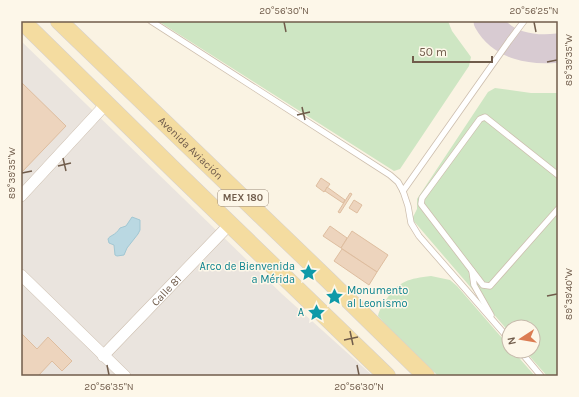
<svg xmlns="http://www.w3.org/2000/svg" width="579" height="397" viewBox="0 0 579 397" font-family="Karla,sans-serif">
<style>
.industrial{fill:#eae4de}
.green{fill:#cee6c3}
.water{fill:#bad8e2;stroke:#a1c7d3}
.lines{fill:none;stroke-linecap:round;stroke-linejoin:round}
.taxiway{stroke:#d8cbd2;stroke-width:29}
.building{fill:#edd4bd;stroke:#debd9f}
.service-casing{stroke:#cdbeae;stroke-width:7}
.minor-casing{stroke:#cdbeae;stroke-width:12}
.primary-casing{stroke:#d7d1cd;stroke-width:18}
.service{stroke:#fff;stroke-width:5.5}
.minor{stroke:#fff;stroke-width:11}
.primary{stroke:#f4dca0;stroke-width:17}
.ticks{fill:none;stroke:#705c4b;stroke-width:1.5}
.labels{text-anchor:middle;dominant-baseline:central;stroke-width:3;stroke-linejoin:round;paint-order:stroke}
.shield{fill:#fdf7e9;stroke:#9a8a7a;stroke-width:1}
.shield-label{font-size:10px;font-weight:bold;fill:#705c4b}
.street-label{font-size:11px;fill:#705c4b;stroke:#fdf7e9}
.culture-label{font-size:11px;fill:#0d838f;stroke:#fdf7e9;text-anchor:end}
.neatline{fill:none;stroke:#705c4b;stroke-width:1.5}
.ticks-label{font-size:10px;text-anchor:middle;fill:#705c4b}
</style>
<rect width="100%" height="100%" fill="#faf3e3"/>
<polygon class="industrial" points="21,41 282,294 373,376 21,376"/>
<g class="green">
<polygon points="158,21 448,21 452,31 471,57 469,66 400,169 394,171"/>
<polygon points="495,88 531,93 558,93 558,376 547,376 525,351 533,351 533,327 509,327 509,332 412,219 417,209 417,199 488,92"/>
<path d="M431,276L450,280L457,286L509,346V351H513L535,376H438L387,326L378,316C379,310 383,305 386,300C399,280 409,279 431,276Z"/>
</g>
<path class="water" d="M132,217L140,220V230L138,234L127,248L124,255L117,256L115,255L114,245L109,243L108,239C110,235 115,236 120,228L126,226Z"/>
<g class="lines">
<path class="taxiway" d="M488,21C502,46 532,51 558,48"/>
</g>
<g class="building">
<polygon points="21,82 66,126 21,173"/>
<polygon points="321,178 330,184 324,192 316,186"/>
<polygon points="327,187 345,200 343,203 325,191"/>
<polygon points="350,193 352,194 340,213 338,212"/>
<polygon points="354,200 362,205 357,213 349,208"/>
<polygon points="330,226 347,238 341,248 323,236"/>
<polygon points="352,231 388,255 377,272 341,248"/>
<polygon points="342,249 377,272 369,285 334,261"/>
<polygon points="21,333 37,349 48,337 72,361 62,371 52,361 38,376 21,376"/>
</g>
<g class="lines">
<defs>
<g id="service">
<polyline points="151,21 390,175 398,182 403,191 408,206 411,223 419,236 509,339"/>
<polyline points="558,175 485,117 480,119 422,198 421,204 483,285 490,286 558,209"/>
<polyline points="403,191 509,41 524,21"/>
<polyline points="472,271 474,285 491,315"/>
<polyline points="520,351 541,376"/>
</g>
<g id="minor">
<polyline points="21,196 106,104"/>
<polyline points="21,275 125,376"/>
<path id="s1" d="M103,356L230,224"/>
</g>
<g id="primary">
<polyline points="22,21 178,174 387,376"/>
<path id="s2" d="M59,21L328,280L426,376"/>
</g>
</defs>
<use href="#service" class="service-casing"/>
<use href="#minor" class="minor-casing"/>
<use href="#primary" class="primary-casing"/>
<use href="#service" class="service"/>
<use href="#minor" class="minor"/>
<use href="#primary" class="primary"/>
</g>
<path class="ticks" d="M284,22L286,32M534,22L536,32M547,62L557,60M302,107L305,120M297,115L310,112M63,158L66,171M58,166L71,163M22,173L32,171M547,296L557,294M350,331L353,345M344,340L358,337M107,365L109,375M357,365L359,375"/>
<defs>
<symbol id="sight-bare" viewBox="-9 -9 18 18"><path d="M0-6L1.8-2.2L6-1.7L2.9 1.2L3.7 5.4L0 3.3L-3.7 5.4L-2.9 1.2L-6-1.7L-1.8-2.2Z" fill="#0f9aa8" stroke="#fdf7e9" stroke-width="2.5" paint-order="stroke"/></symbol>
</defs>
<g fill-rule="evenodd">
<use href="#sight-bare" x="296" y="260" width="25" height="25"/>
<use href="#sight-bare" x="322" y="284" width="25" height="25"/>
<use href="#sight-bare" x="304" y="300" width="25" height="25"/>
</g>
<g class="labels">
<rect class="shield" x="218" y="190" width="50" height="16" rx="3"/>
<g class="shield-label">
<text x="243" y="198">MEX 180</text>
</g>
<g class="street-label">
<text stroke="none"><textPath href="#s2" startOffset="183">Avenida Aviación</textPath></text>
<text stroke="none"><textPath href="#s1" startOffset="91">Calle 81</textPath></text>
</g>
<g class="culture-label">
<text x="295" y="266">Arco de Bienvenida<tspan x="295" dy="13">a Mérida</tspan></text>
<text x="347" y="290" text-anchor="start">Monumento<tspan x="347" dy="13">al Leonismo</tspan></text>
<text x="304" y="312">A</text>
</g>
</g>
<rect width="579" height="397" fill="none" stroke="#fdf7e9" stroke-width="44"/>
<g transform="translate(521 339) rotate(258)"><circle r="19" fill="#fdf7e9" stroke="#c5b9aa"/>
<path d="M0-3L7 15L0 10L-7 15Z" fill="#db7c52"/>
<text y="-6" font-size="11" font-weight="bold" text-anchor="middle" fill="#705c4b">N</text>
</g>
<path d="M413 56v6h79v-6" fill="none" stroke="#705c4b" stroke-width="2"/>
<text x="419" y="56" font-size="12" fill="#705c4b" stroke="#fdf7e9" stroke-width="3" paint-order="stroke">50 m</text>
<rect x="22" y="22" width="535" height="353" class="neatline"/>
<g class="ticks-label">
<text x="284" y="14">20°56'30"N</text>
<text x="534" y="14">20°56'25"N</text>
<text transform="translate(568 60) rotate(-90)" y="4">89°39'35"W</text>
<text transform="translate(11 173) rotate(-90)" y="4">89°39'35"W</text>
<text transform="translate(568 294) rotate(-90)" y="4">89°39'40"W</text>
<text x="109" y="390">20°56'35"N</text>
<text x="359" y="390">20°56'30"N</text>
</g>
</svg>
